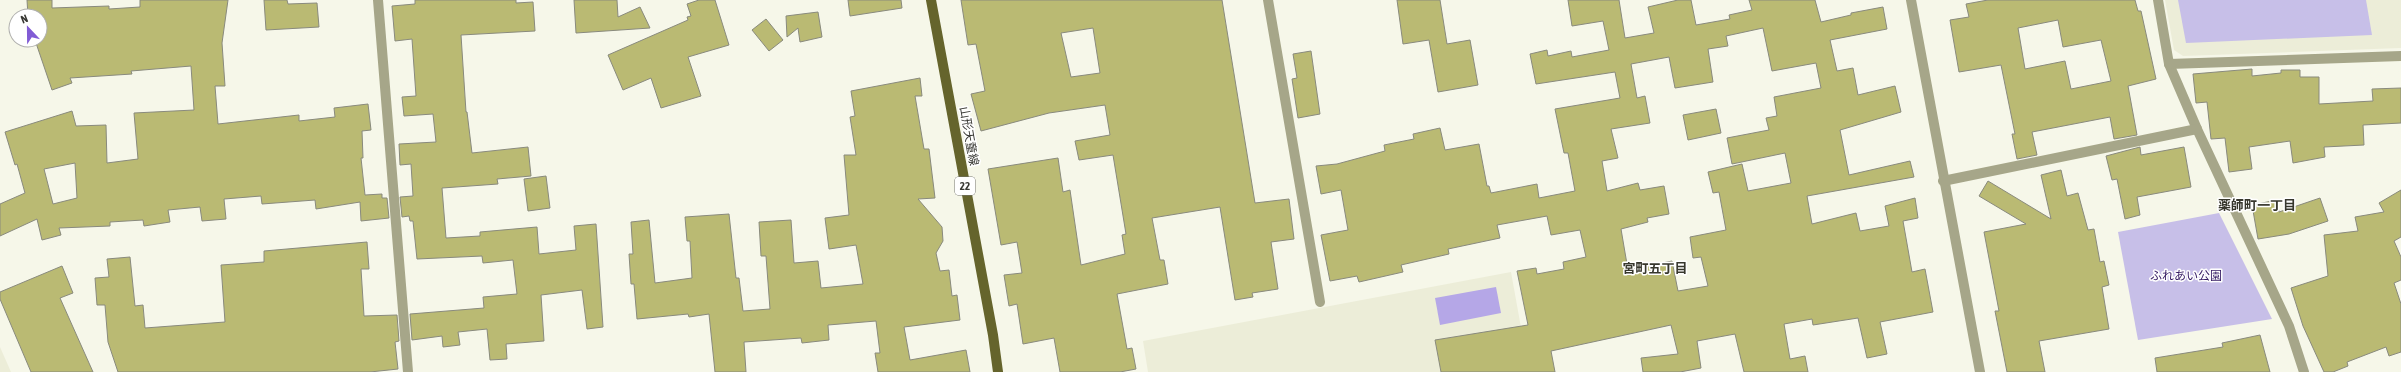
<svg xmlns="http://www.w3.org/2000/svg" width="2401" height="372" viewBox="0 0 2401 372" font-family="'Asap Condensed','Noto Sans JP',sans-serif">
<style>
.built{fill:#ecedd8}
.green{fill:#c7bfe8}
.water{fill:#b5a7e7}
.building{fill:#baba73;stroke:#898a7d;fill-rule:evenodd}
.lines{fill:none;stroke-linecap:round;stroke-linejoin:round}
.minor{stroke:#a6a689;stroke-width:10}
.major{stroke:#65642c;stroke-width:10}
.labels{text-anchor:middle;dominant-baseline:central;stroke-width:3;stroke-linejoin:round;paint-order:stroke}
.shield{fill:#fff;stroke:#747470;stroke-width:1}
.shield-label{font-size:11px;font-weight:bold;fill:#383833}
.street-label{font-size:12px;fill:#383833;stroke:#fff}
.park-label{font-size:12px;fill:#331962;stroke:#fff}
.neighbourhood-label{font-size:13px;font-weight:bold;fill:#37372d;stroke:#fff}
</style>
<rect width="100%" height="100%" fill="#f6f7e9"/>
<g class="built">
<polygon points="2165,0 2401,0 2401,48 2183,56 2174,50"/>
<polygon points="1511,272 1529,372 1148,372 1143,341"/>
<polygon points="0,347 11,372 0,372"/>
</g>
<g class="green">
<polygon points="2178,0 2366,0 2372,35 2186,43"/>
<polygon points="2219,213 2272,319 2138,340 2118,232"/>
</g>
<polygon class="water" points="1496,287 1501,313 1440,325 1435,298"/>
<g class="building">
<path d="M27,0H52V8L109,6V9L140,7V0H228L222,43L225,86H215L218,124L299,115V121L335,117L334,108L368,104L371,130L362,131L363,158H361L365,195L382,194V198H387L389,218L361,221L360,202L316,209L315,200L262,204L261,196L224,199L226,219L202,221L200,207L168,210L170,222L144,226L143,220L110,222V226L59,228L61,235L42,240L37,219L0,236V204L25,193L17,164L15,165L5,132L72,111L76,126L106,125L107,163L138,159L134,113L194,110L191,66L131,71L132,74L70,78L72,83L52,90L35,40H40V16H28ZM75,163L77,198L53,204L44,169Z"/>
<polygon points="264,0 287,0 288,4 317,3 319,27 266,30"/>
<polygon points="415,0 516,0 516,3 533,2 535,31 461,35 466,112 467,112 472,153 528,147 531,176 497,179 498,184 442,188 446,238 480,236 480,232 537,227 539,254 576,250 574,226 596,224 603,327 587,329 582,290 541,295 544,341 506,344 507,359 490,360 487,329 458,332 460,345 443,347 442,336 412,340 410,314 484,308 483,297 517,294 513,260 483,263 482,256 417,259 413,221 410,221 409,216 402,217 400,197 413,196 411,164 400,165 399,144 436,142 433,114 404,116 402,97 416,96 412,39 395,41 392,6 415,4"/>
<polygon points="574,0 617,0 618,17 640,7 650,28 576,33"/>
<polygon points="699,0 715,0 729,45 688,57 701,96 661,108 651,78 623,90 608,55 688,20 687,17 691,16 687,4"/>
<polygon points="848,0 901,0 902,8 850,16"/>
<path d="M961,0H1222L1255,203L1289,199L1294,239L1271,242L1278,289L1252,293L1253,297L1235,300L1220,207L1152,218L1160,260H1164L1168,284L1117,294L1127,349L1132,348L1136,369L1120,372H1060L1054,338L1023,344L1017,304L1009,306L1004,275L1022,273L1017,242L1001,245L988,169L1058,158L1063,192L1070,190L1081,265L1125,254L1122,235L1126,234L1113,155L1079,160L1075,141L1110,135L1105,105L1049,113L981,131L971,94L985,91L976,44L968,45ZM1093,28L1100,73L1071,77L1061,33Z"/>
<polygon points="1397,0 1440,0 1447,44 1470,40 1478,85 1438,92 1429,40 1403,44"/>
<path d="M1568,0H1619L1625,38L1654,33L1648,7L1678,0H1691L1696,25L1730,19L1729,15L1752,10L1749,0H1815L1821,22L1851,15V13L1883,7L1887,29L1830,40L1837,71L1853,68L1858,95L1895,86L1901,112L1840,130L1849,175L1910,161L1914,177L1807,196L1812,224L1856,213L1860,231L1889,226L1885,206L1915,198L1918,218L1903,221L1912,272L1925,269L1933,312L1880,322L1887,354L1867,358L1858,318L1813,325L1812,319L1784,324L1790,359L1805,356L1808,372H1744L1735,334L1697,341L1701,368L1680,372H1643L1641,358L1678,354L1671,325L1551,351L1555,372H1441L1435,340L1528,325L1517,271L1536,268L1537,274L1564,269L1563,262L1586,257L1580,230L1551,235L1547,216L1497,225L1500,238L1448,249L1449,254L1401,265L1403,272L1359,282L1357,276L1330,281L1321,235L1348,230L1341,190L1321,194L1316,166L1337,164L1385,151L1384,145L1414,139L1413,134L1440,128L1445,150L1479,144L1487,186H1489L1491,193L1537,184L1539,198L1575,191L1568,153H1564L1555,109L1620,98L1615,72L1536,84L1530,54L1547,50L1548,56L1571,51L1572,57L1609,50L1603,21L1572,26ZM1763,28L1772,71L1816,63L1821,88L1774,97L1777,116L1766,118L1769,130L1727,138L1732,164L1785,153L1791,183L1748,191L1742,164L1708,172L1713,193L1719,192L1726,230L1690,237L1693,258L1701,257L1708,286L1678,291L1672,261L1628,270L1621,229L1648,222L1647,218L1669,214L1664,186L1640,190L1638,183L1607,191L1602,161L1618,158L1611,129L1650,123L1645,96L1637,98L1631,64L1669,57L1675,88L1713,82L1708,49L1728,46L1726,36Z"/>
<path d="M1988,0H2135L2138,11H2141L2156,79L2128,86L2137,135L2114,139L2110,117L2032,132L2037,155L2017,159L2012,134H2015L2001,65L1959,72L1950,20L1969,17L1966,4ZM2058,20L2063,47L2101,40L2111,81L2071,89L2065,61L2025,69L2018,28Z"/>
<polygon points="818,12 822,37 800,42 798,28 787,37 786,16"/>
<polygon points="766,19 783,40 769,51 752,30"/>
<polygon points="1311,51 1320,114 1298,118 1292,79 1297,78 1293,54"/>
<polygon points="2252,69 2252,76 2281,73 2281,70 2300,70 2300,77 2319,77 2319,104 2373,101 2372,89 2401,88 2401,123 2363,125 2364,145 2324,147 2325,157 2293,163 2290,141 2249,147 2252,169 2229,172 2225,138 2211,139 2207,102 2196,103 2193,74"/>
<polygon points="920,78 922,96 915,96 924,149 929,149 935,198 918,199 942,227 943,241 936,253 940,271 949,270 952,296 957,295 960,320 904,327 910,360 966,350 970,372 878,372 875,353 880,353 876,321 828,325 829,340 802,343 801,338 744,342 746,372 715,372 709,314 689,317 688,314 637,319 634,284 631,284 629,254 633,254 631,222 649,220 655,283 692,278 690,241 687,241 685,217 729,214 736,278 739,278 743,311 770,309 766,256 761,256 759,222 791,220 794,263 818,261 821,288 863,284 856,245 829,249 825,218 849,215 844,155 856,155 850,117 855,116 851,91"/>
<polygon points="1716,109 1721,133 1688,140 1683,115"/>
<polygon points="2140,147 2141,155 2184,147 2191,187 2137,197 2140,215 2125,219 2117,179 2112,180 2106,156"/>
<polygon points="2061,170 2067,196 2078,193 2088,230 2094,229 2100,262 2104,261 2109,285 2102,287 2109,329 2039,341 2045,372 2007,372 1995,311 1999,311 1984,232 2026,224 1979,196 1988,181 2051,219 2041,175"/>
<polygon points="546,176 550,208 528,211 524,179"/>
<polygon points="2401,190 2401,237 2394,241 2401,257 2401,280 2394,283 2401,304 2401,352 2389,356 2386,347 2347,362 2348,366 2333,372 2324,372 2303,326 2291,288 2328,276 2324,235 2358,231 2355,217 2384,212 2379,203"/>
<polygon points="2320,198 2328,221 2289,234 2258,239 2252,205 2277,200 2279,212"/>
<polygon points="367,242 369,269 361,269 364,316 397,315 399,341 395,342 398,369 370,372 118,372 108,342 105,305 97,305 95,278 109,277 107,259 130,257 135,306 143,305 145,328 225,322 221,265 264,262 264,251"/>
<polygon points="62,266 73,293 60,298 93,372 31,372 0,299 0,292"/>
<polygon points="2260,335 2270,372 2157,372 2155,358 2223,347 2222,343"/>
</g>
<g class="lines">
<g class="minor">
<polyline points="378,0 408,372"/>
<polyline points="1268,0 1320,302"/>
<polyline points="1911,0 1980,372"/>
<polyline points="2158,0 2169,64 2197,129 2289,326 2304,372"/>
<polyline points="2169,64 2401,56"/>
<polyline points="1943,181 2197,129"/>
</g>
<polyline class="major" points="931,0 993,335 998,372"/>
</g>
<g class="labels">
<rect class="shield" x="955" y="177" width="20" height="18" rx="3"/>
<g class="shield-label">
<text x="965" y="186">22</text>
</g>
<g class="street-label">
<text transform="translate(969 136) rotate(80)">山形天童線</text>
</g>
<g class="park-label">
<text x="2186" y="276">ふれあい公園</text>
</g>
<g class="neighbourhood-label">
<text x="2257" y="205">薬師町一丁目</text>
<text x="1655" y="268">宮町五丁目</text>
</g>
</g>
<g transform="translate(28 28) rotate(338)"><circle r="19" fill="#ffffff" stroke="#afafad"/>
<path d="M0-3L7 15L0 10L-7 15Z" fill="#815bd5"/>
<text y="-6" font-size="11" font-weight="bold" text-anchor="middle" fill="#383833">N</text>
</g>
</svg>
